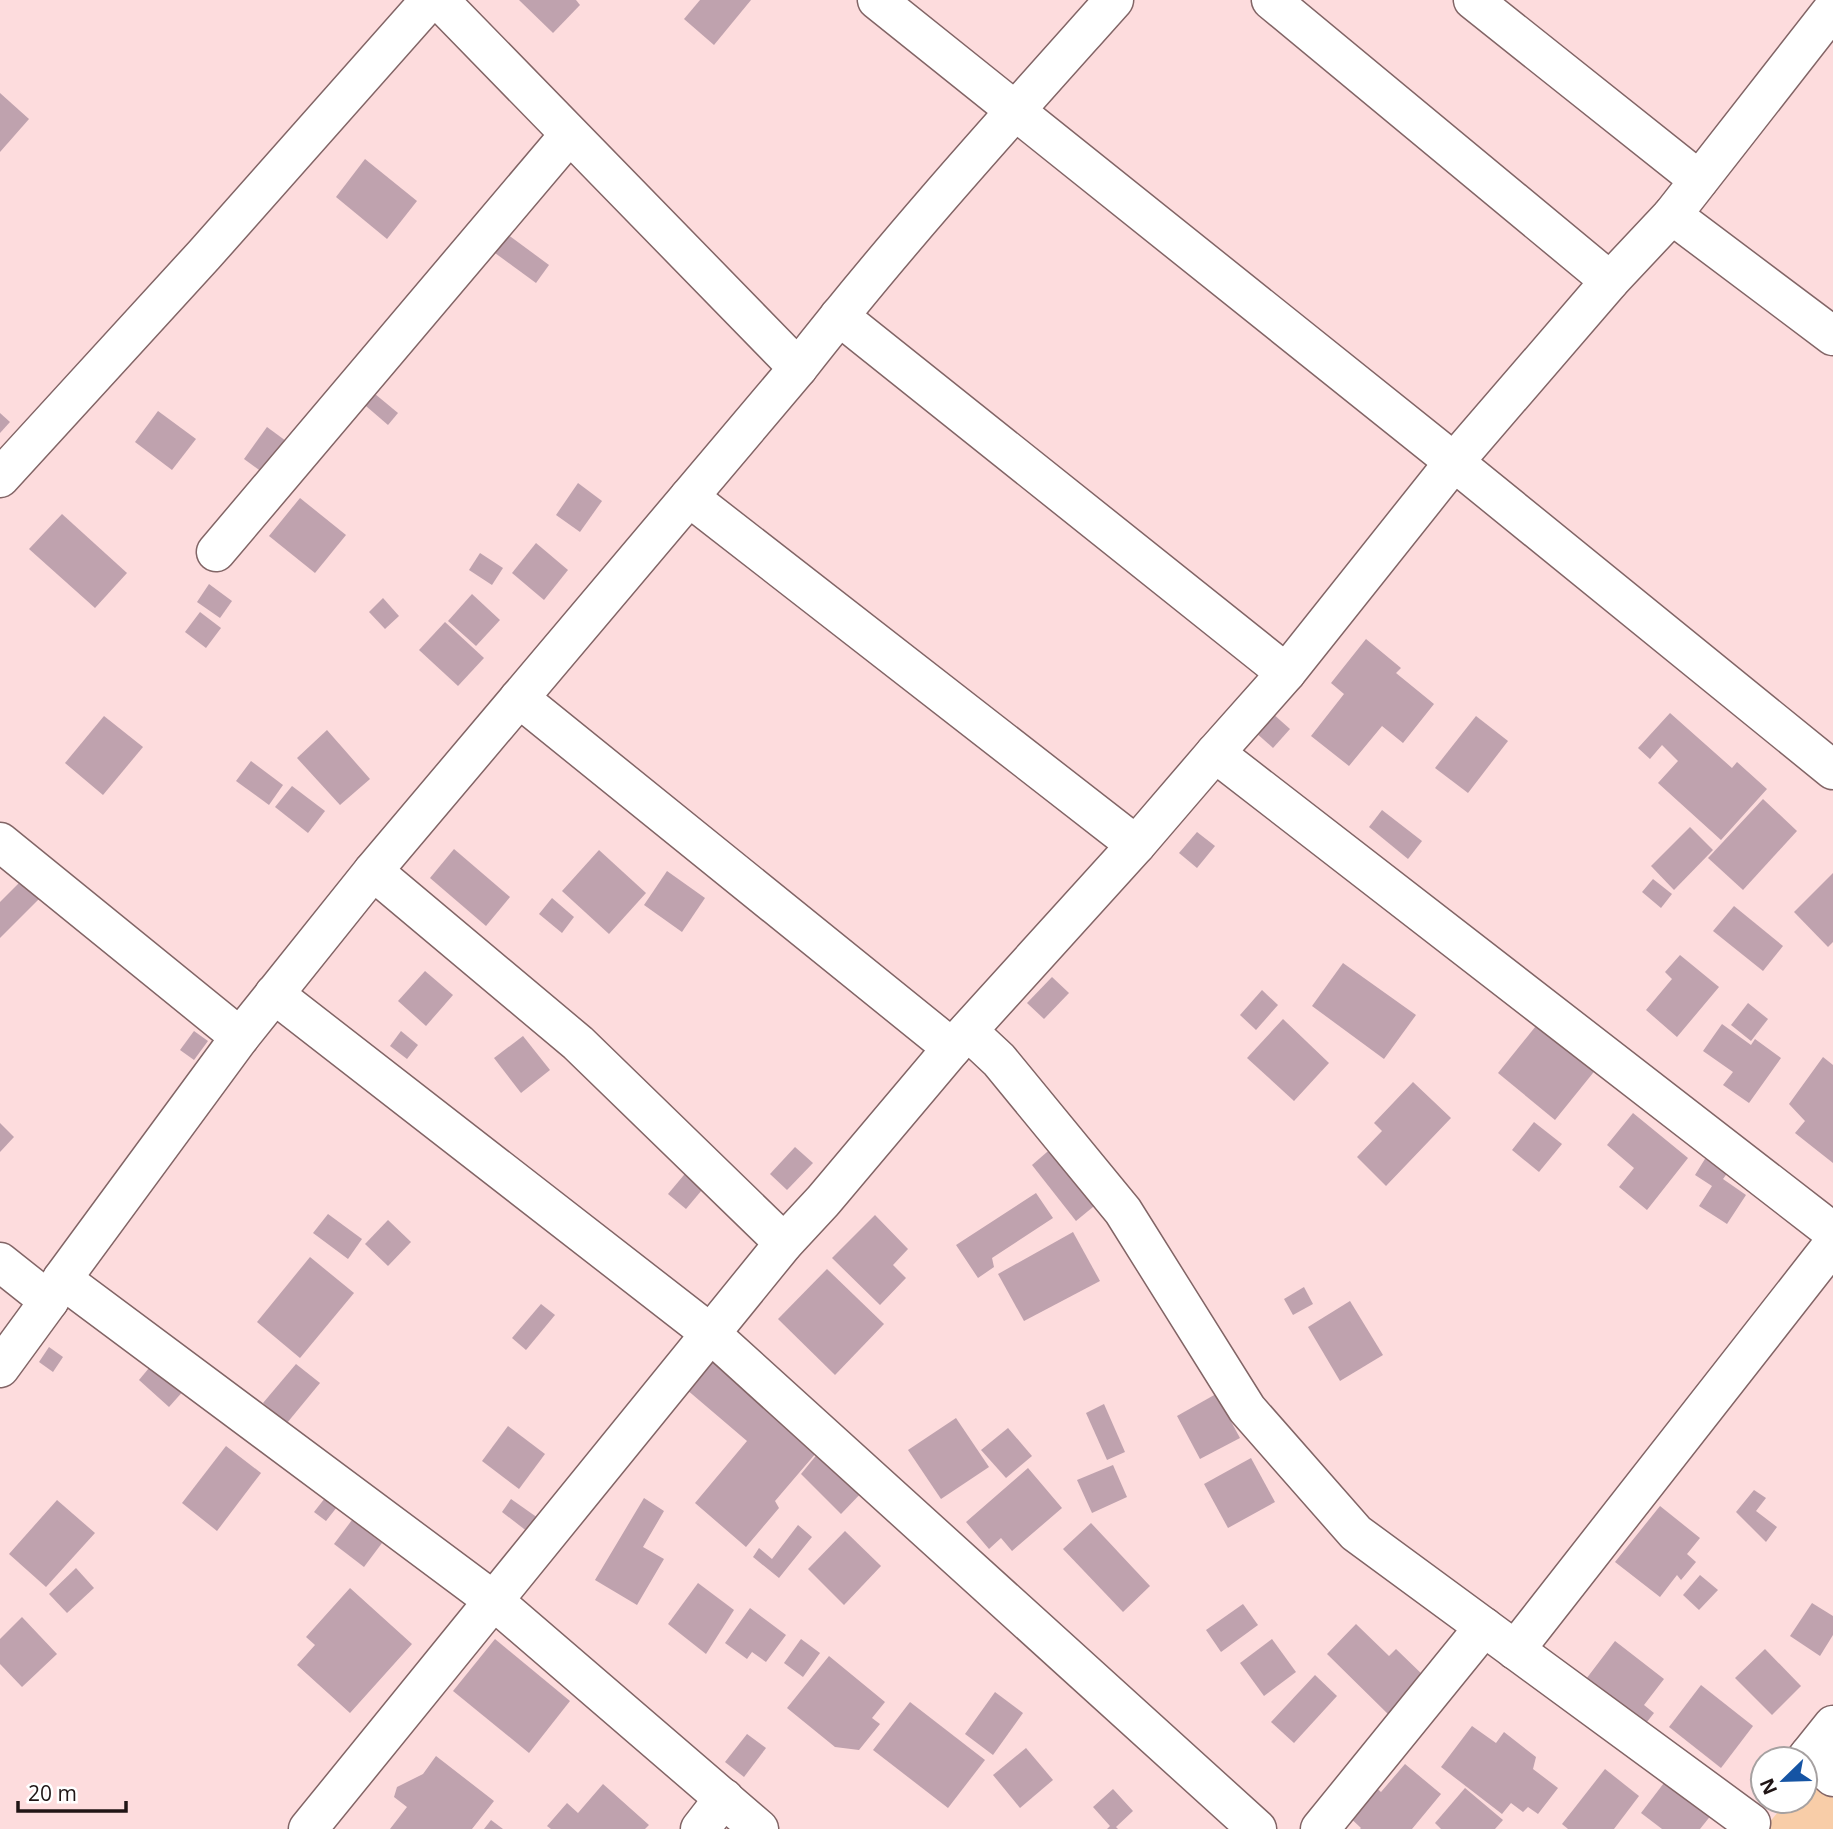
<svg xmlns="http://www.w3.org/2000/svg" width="1833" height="1829" viewBox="0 0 1833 1829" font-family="'Open Sans',sans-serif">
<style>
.green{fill:#f8cda8}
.building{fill:#bfa2ae}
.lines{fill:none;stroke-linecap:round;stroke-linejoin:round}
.minor-casing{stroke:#826566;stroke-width:41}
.minor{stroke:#fff;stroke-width:38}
</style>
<rect width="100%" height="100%" fill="#fddcdd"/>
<polygon class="green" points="1808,1775 1833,1798 1833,1829 1764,1829 1787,1801 1805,1801 1805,1779"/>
<g class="building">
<polygon points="519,0 576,0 580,5 553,33"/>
<polygon points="700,0 751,0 714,45 684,19"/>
<polygon points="0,93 29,119 0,152"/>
<polygon points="365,159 417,201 387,239 336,197"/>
<polygon points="507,234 549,265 536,283 495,253"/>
<polygon points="369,389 398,413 388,425 359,400"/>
<polygon points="158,411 196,439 172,470 135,442"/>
<polygon points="0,413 10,422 0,433"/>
<polygon points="267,427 286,441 262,472 244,459"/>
<polygon points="578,483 602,501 580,532 556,515"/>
<polygon points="300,498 346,535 315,573 269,536"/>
<polygon points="62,514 127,573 95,608 29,549"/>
<polygon points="536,543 568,570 544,600 512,573"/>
<polygon points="480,553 503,568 492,585 469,570"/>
<polygon points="209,584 232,601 220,618 197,602"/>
<polygon points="472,594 500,620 476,646 448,621"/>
<polygon points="383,598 399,616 385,629 369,612"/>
<polygon points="200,612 221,628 206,648 185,632"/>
<polygon points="445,622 484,658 458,686 419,650"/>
<polygon points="1366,639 1401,668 1396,673 1434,704 1403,743 1382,726 1349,766 1311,736 1344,694 1331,683"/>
<polygon points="1272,713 1290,729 1273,748 1255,732"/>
<polygon points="1670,713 1732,768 1737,762 1767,789 1721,840 1658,783 1678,761 1662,745 1650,759 1638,748"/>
<polygon points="104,716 143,747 103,795 65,763"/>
<polygon points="1476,716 1508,741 1468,793 1435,768"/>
<polygon points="327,730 370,779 340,805 297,758"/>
<polygon points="251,761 283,785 269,805 236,781"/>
<polygon points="292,786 325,811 308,833 275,807"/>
<polygon points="1763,799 1797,831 1743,890 1708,858"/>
<polygon points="1382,810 1422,841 1408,859 1369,827"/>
<polygon points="1690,827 1713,850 1674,890 1651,866"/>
<polygon points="1197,832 1215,846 1197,868 1179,853"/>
<polygon points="454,849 510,897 486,926 430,878"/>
<polygon points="599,850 646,893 609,934 562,891"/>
<polygon points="667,871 705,898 682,932 644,905"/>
<polygon points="29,873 47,891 0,938 0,902"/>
<polygon points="1833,873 1833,942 1828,947 1794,912"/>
<polygon points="1653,879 1672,894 1661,908 1642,892"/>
<polygon points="552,898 574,917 562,933 539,914"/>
<polygon points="1734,906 1783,946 1763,971 1713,931"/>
<polygon points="1680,955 1719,987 1677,1037 1646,1010 1672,979 1665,972"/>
<polygon points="1343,963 1416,1015 1384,1059 1312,1006"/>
<polygon points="425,971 453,995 426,1026 398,1001"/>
<polygon points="1052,977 1069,993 1044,1019 1027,1003"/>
<polygon points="1262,990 1278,1005 1256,1030 1240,1015"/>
<polygon points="1748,1003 1768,1019 1751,1041 1731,1025"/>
<polygon points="1283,1019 1329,1063 1294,1101 1247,1058"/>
<polygon points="1540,1021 1597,1068 1555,1120 1498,1073"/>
<polygon points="1722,1024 1751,1045 1755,1039 1781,1058 1749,1103 1723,1085 1733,1072 1703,1051"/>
<polygon points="194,1031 208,1041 194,1060 180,1050"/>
<polygon points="401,1031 418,1045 407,1059 390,1046"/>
<polygon points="523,1036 550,1070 521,1093 494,1058"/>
<polygon points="1823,1057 1833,1065 1833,1163 1795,1133 1805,1121 1789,1104"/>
<polygon points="1413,1082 1451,1118 1386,1186 1357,1157 1382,1131 1374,1123"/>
<polygon points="1633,1113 1688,1158 1647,1210 1619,1187 1634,1168 1607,1145"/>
<polygon points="1534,1122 1562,1144 1539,1172 1512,1150"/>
<polygon points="0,1123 14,1137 0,1152"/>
<polygon points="1054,1146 1099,1202 1076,1221 1032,1165"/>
<polygon points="795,1147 813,1163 787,1190 770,1174"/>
<polygon points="1708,1154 1731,1168 1723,1179 1746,1195 1727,1224 1699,1206 1712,1186 1695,1175"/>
<polygon points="694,1163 712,1178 686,1209 668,1194"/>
<polygon points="1036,1193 1053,1218 992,1258 994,1267 978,1278 956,1245"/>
<polygon points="328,1214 362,1239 348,1259 313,1233"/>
<polygon points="875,1215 908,1249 893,1265 906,1278 880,1305 832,1258"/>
<polygon points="388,1220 411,1242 388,1266 365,1244"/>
<polygon points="1073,1232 1100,1281 1024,1321 998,1274"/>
<polygon points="310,1257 354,1293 300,1358 257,1322"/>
<polygon points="827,1269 884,1324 835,1375 778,1319"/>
<polygon points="1304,1287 1313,1304 1293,1315 1284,1299"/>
<polygon points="1350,1301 1383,1355 1340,1381 1308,1327"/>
<polygon points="541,1304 555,1315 526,1350 512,1338"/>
<polygon points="49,1347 63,1357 53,1372 39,1362"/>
<polygon points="714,1355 822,1446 775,1501 779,1508 746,1547 695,1503 747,1441 686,1389"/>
<polygon points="154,1362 185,1389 169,1407 139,1380"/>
<polygon points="296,1364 320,1383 287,1423 263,1403"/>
<polygon points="1216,1394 1240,1438 1200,1459 1177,1416"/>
<polygon points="1104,1404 1125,1452 1107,1460 1086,1413"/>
<polygon points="956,1418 989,1467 941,1499 908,1450"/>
<polygon points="508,1426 545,1454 519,1489 482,1461"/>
<polygon points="1008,1428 1032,1456 1006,1478 981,1450"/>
<polygon points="226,1446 261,1473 217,1531 182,1503"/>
<polygon points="823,1447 866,1488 841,1514 801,1474"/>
<polygon points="1251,1458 1275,1502 1228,1528 1204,1484"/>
<polygon points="1113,1465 1127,1497 1092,1513 1077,1480"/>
<polygon points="1028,1468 1062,1508 1012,1551 1001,1538 989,1549 966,1522"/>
<polygon points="1754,1490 1766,1498 1756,1511 1777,1527 1766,1542 1736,1512"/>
<polygon points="325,1498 337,1507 326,1521 314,1512"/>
<polygon points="644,1498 664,1511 643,1547 664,1559 637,1605 595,1580"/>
<polygon points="511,1499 538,1518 528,1532 502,1512"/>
<polygon points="57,1500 95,1533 46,1587 9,1554"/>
<polygon points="1660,1506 1700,1538 1687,1554 1696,1562 1681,1580 1677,1575 1660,1597 1615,1562"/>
<polygon points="352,1520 382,1543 364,1567 334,1544"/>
<polygon points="1091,1523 1150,1586 1123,1612 1063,1549"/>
<polygon points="798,1525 812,1537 779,1578 753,1557 759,1548 772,1559"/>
<polygon points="845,1531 881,1566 844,1605 808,1569"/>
<polygon points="76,1568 94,1588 67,1613 49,1594"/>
<polygon points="1700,1575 1718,1590 1699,1610 1683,1595"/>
<polygon points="698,1583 734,1610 706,1654 668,1624"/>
<polygon points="350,1588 412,1644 350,1713 297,1665 315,1645 306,1637"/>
<polygon points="1812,1603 1833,1616 1833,1635 1820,1656 1790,1636"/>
<polygon points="1243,1604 1258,1625 1221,1652 1206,1630"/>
<polygon points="750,1608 786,1635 766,1662 752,1652 747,1659 725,1643"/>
<polygon points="22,1617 57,1654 22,1687 0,1664 0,1639"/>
<polygon points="1356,1624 1389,1656 1396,1649 1427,1679 1390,1716 1327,1654"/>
<polygon points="495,1639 570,1701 529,1753 453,1691"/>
<polygon points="801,1639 820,1653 803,1677 784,1663"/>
<polygon points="1272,1639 1296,1672 1264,1696 1240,1663"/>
<polygon points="1615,1641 1664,1679 1644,1705 1654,1713 1639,1732 1580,1687"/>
<polygon points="1765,1649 1801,1686 1772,1715 1735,1678"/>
<polygon points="829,1656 885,1702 872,1718 880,1724 859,1750 835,1747 787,1708"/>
<polygon points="1315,1675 1337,1696 1294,1743 1271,1722"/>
<polygon points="1701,1685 1753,1726 1721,1768 1669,1727"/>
<polygon points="995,1692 1023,1713 993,1755 965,1734"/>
<polygon points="910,1702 985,1760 948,1808 873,1750"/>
<polygon points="1472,1726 1496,1743 1504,1732 1536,1757 1533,1769 1558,1788 1538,1814 1528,1807 1523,1812 1511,1803 1502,1814 1441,1767"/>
<polygon points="747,1734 766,1748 744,1777 725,1762"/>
<polygon points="1026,1748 1053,1780 1020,1808 993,1775"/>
<polygon points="436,1756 494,1801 472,1829 390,1829 407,1807 394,1797 397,1787 423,1774"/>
<polygon points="1405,1764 1441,1794 1412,1829 1360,1829 1361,1828 1345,1813 1371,1783 1381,1792"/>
<polygon points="1605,1769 1639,1796 1614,1829 1568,1829 1562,1824"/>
<polygon points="1667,1779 1712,1814 1700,1829 1662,1829 1641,1813"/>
<polygon points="603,1784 649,1825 645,1829 551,1829 547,1826 567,1803 578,1813"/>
<polygon points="1465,1788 1503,1820 1495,1829 1441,1829 1435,1823"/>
<polygon points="1113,1789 1133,1811 1116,1827 1118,1829 1107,1829 1110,1826 1093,1807"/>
<polygon points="491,1820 503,1829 484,1829"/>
</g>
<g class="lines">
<defs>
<g id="minor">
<polyline points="439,0 798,368"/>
<polyline points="877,0 1454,462 1833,770"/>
<polyline points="1271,0 1610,281"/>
<polyline points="1473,0 1699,180"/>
<polyline points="1672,215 1833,336"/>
<polyline points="839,316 1286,673"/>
<polyline points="0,478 204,255 430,0"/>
<polyline points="689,497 1136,845"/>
<polyline points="216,552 569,135"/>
<polyline points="519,698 952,1048"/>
<polyline points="1215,753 1833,1232"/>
<polyline points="0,842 240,1037"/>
<polyline points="373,871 578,1043 784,1243"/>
<polyline points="274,994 710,1333 1257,1829"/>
<polyline points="968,1031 999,1060 1123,1211 1247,1409 1356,1533 1751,1823"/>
<polyline points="0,1262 49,1301"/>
<polyline points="62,1279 494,1601 759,1829"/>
<path d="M0,1368L49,1301L62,1279L240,1037L373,871L798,368C897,241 1006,121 1114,0"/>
<polyline points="1515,1650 1833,1244"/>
<polyline points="1809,1755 1833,1777"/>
<polyline points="1805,1760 1833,1725"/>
<polyline points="308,1829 784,1243 823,1201 952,1048 1136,845 1215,753 1286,673 1454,462 1610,281 1672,215 1833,9"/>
<polyline points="700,1829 724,1798"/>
<polyline points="1320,1829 1484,1627"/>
</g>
</defs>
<use href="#minor" class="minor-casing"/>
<use href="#minor" class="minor"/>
</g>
<g transform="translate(1784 1780) rotate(247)"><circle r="33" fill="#ffffff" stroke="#a6a1a1" stroke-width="2"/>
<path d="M0-5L12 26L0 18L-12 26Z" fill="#1554a4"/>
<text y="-10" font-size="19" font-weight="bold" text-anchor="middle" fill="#201515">N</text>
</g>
<path d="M18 1801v10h108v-10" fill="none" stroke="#201515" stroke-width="3.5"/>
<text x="28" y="1801" font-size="21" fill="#201515" stroke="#ffffff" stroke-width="5" paint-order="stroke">20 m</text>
</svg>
